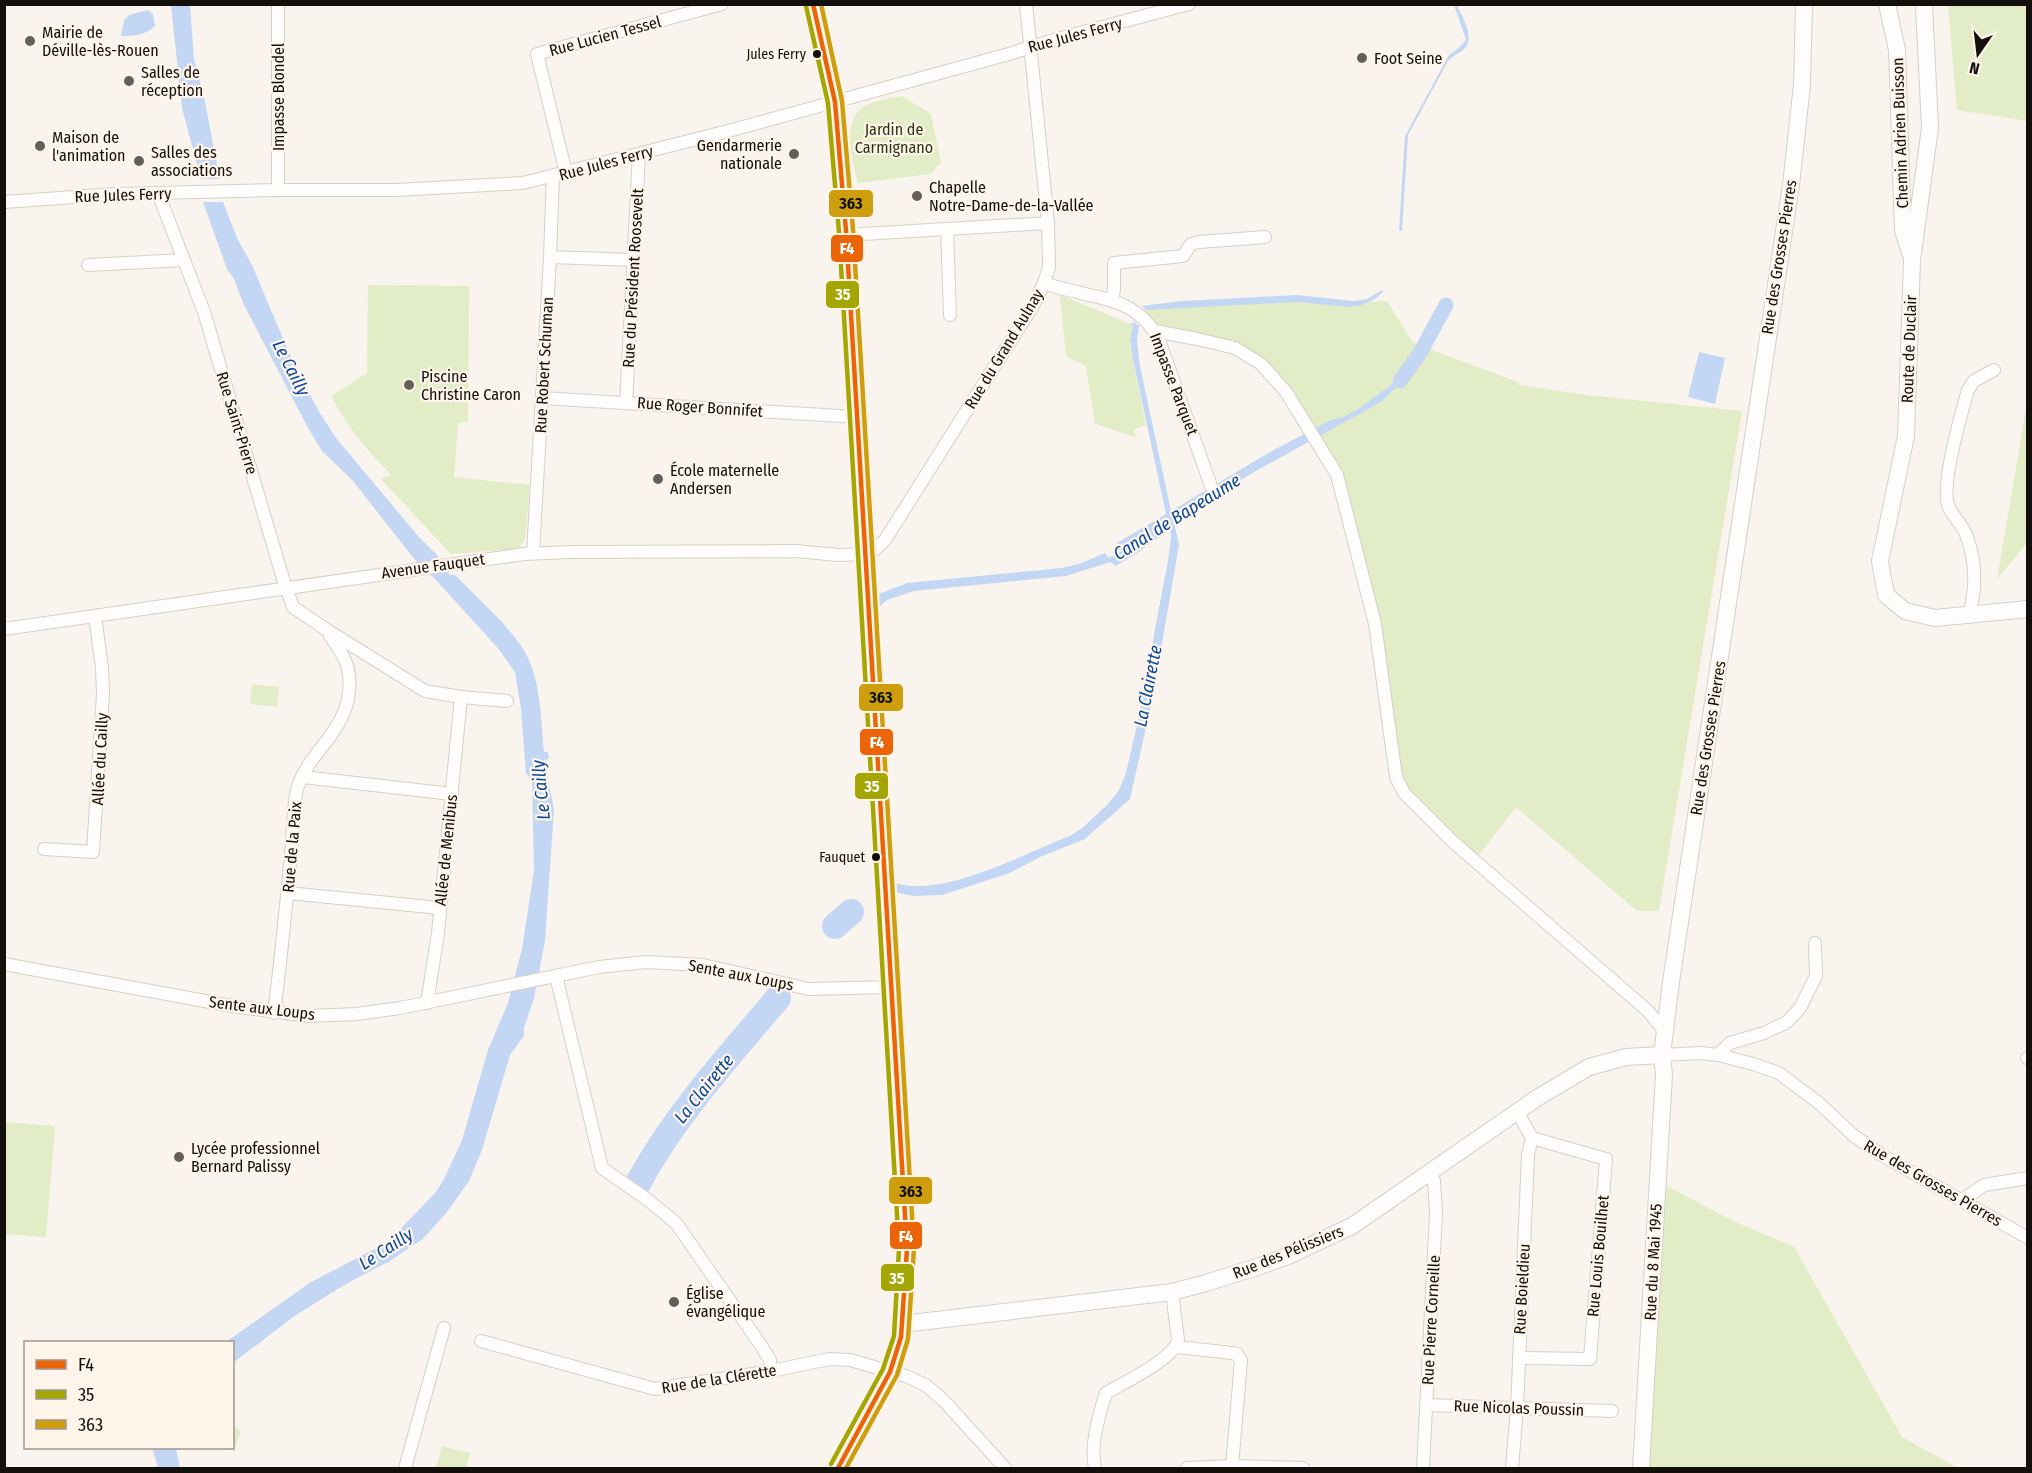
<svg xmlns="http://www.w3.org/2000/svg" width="2032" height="1473" viewBox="0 0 2032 1473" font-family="'Fira Sans Condensed',sans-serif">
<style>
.green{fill:#e2ecc6}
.water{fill:#c3d7f4}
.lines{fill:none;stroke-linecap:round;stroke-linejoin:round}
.canal{stroke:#c3d7f4;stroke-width:15}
.river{stroke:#c3d7f4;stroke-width:26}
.street-casing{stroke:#d4cfca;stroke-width:14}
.secondary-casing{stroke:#d4cfca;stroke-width:18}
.street{stroke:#fefdfc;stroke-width:12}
.secondary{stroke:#fefdfc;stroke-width:16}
.bus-1-casing{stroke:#fef4ea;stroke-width:9}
.bus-2-casing{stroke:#fef4ea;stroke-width:9}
.bus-3-casing{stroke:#fef4ea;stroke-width:9}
.bus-1{stroke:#ec6408;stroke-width:4.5}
.bus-2{stroke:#a3a603;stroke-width:4.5}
.bus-3{stroke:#ce9e0f;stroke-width:4.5}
.poi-dot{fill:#645f5a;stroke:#fef4ea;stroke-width:2}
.bus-dot{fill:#130f0b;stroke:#fef4ea;stroke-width:2}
.labels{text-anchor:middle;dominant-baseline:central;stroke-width:4.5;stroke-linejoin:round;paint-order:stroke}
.bus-label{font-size:14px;fill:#130f0b;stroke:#fef4ea;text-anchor:end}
.poi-label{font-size:16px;fill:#130f0b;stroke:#fef4ea;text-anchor:start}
.street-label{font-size:16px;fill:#130f0b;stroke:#fef4ea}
.park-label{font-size:16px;fill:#2b3611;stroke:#fef4ea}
.water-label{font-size:18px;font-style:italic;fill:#03489a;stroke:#fef4ea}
.line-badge{stroke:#fef4ea;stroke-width:2}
.badge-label{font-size:16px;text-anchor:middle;font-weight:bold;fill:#fff}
.pale-badge-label{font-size:16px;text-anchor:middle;font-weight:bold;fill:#111}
</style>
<rect width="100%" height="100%" fill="#faf4ee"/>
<g class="green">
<polygon points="1948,5 2027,5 2027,127 2026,121 1957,110"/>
<path d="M902,96L931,114L941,162L931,174L858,183C852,161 840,115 869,104C879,100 891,98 902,96Z"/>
<path d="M368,285L469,286L468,422L458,423L454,477L530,485L525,539L518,549L451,554L381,479L391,475C368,451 347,427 331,396L367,373Z"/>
<polygon points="1060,295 1133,325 1130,346 1146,425 1134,429 1135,437 1095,424 1086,366 1066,356"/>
<polygon points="1265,300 1337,303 1387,301 1413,343 1518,382 1519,385 1586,395 1742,411 1659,911 1637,911 1516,807 1475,860 1404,793 1375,624 1337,475 1286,392 1235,348 1155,331 1145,318 1145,309"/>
<polygon points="2027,403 2027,543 1997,579"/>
<polygon points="252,684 279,687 277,707 250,704"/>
<polygon points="5,1122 55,1126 46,1237 5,1234"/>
<polygon points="1667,1186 1733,1221 1794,1247 1902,1437 1958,1468 1633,1468"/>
<polygon points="233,1426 241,1431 234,1451 221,1448 232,1448"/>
<polygon points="442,1446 470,1453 466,1468 436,1468"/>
</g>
<g class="water">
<polygon points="171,5 190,5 194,59 200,80 201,97 204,97 220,179 201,179 182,108"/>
<path d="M1454,5H1457C1462,17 1477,39 1463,50C1458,54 1453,55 1448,61L1408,135L1402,231L1399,230L1405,136L1449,55L1460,47L1466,40Z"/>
<path d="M148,10L153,14L155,26C147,35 133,36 121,36L124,20L129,15Z"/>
<path d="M203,202H223L238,240L252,265L290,355L318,410L336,438L418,536L438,556L450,575H455C478,599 516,631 529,660C541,688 541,721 544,752H548L549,759L544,760L554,809L545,941L534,998L524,1028V1036L510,1055L482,1150L469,1181L447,1212L423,1239L388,1262L344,1285L293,1317L233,1363L232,1342H226L311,1282L388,1242L436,1192L444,1179L462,1140L488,1050L508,1003L522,949L534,870L532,781L526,773L521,709L515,672L497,647L435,579L415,560L353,481L322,451L307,426L243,303L234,279L227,269Z"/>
<polygon points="1382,290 1383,292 1375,299 1362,305 1349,307 1298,302 1146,310 1142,306 1181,301 1297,295 1354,301 1367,299"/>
<path d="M1134,322L1139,326L1137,341L1140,366L1171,511L1270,452L1331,420L1344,417L1358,409L1395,382L1410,363L1414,367L1406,378L1381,402L1254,472L1174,522L1179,545L1152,701L1130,799L1085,839L1040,857L1010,873L942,895L913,896L895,892L894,883C945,898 1022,854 1070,836L1081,829L1107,805L1119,790L1126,773L1148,676L1155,629L1168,561L1171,536L1170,529L1140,551L1116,566L1110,562L1066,576L914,591L887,600L877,609L876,595L907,583L1061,568L1079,564L1105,553L1109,558L1121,551L1117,543L1166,514L1132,355L1130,339L1133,325L1130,324Z"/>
<polygon points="1699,352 1725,358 1715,404 1688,397"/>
<polygon points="152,1448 176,1448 180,1468 158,1468"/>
</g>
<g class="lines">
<polyline class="canal" points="1400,381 1420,353 1446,305"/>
<g class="river">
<polyline points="835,926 851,912"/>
<path d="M637,1185C674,1116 728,1057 778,998"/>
</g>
<defs>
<g id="street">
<polyline points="278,4 278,190"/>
<polyline points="566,173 537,54 722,4"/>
<polyline points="158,193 204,312 284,582 293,607 327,630 425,691 461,697 438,933 427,1003"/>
<polyline points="4,202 116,194 278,190 397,190 523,183 732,130 1009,54 1057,39 1189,4"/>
<polyline points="947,229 950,315"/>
<polyline points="846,235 1048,223"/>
<polyline points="550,257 634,260"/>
<polyline points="88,265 184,260"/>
<path d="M1044,283C1090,300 1137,292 1160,343L1211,486"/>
<polyline points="1112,301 1114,289 1114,263 1183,256 1191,244 1199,242 1265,237"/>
<polyline points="1155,331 1197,339 1235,348 1261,364 1286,392 1337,475 1375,624 1396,777 1404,793 1452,841 1648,1011 1665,1032"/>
<polyline points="542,398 857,417"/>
<polyline points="626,403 639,154"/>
<polyline points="533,553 550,257 553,176"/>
<path d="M1969,615C1976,590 1976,562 1967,537C1963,525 1952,516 1948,505C1941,483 1961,414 1968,390L1974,381L1994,370"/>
<polyline points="4,629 524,554 570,552 796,551 838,555 865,554 872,552 885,540 1034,304 1044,283 1049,267 1048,223 1026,4"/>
<polyline points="461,697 507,701"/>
<polyline points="303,777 452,794"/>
<polyline points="44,849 93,852 103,694 102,668 95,616"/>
<polyline points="288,893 440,908"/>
<polyline points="4,964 232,1006 308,1016 357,1014 400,1008 599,967 646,962 703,965 809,989 891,987"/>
<polyline points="556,976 602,1168 648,1200 676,1223 760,1344 770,1360 771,1371"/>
<path d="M274,1013C281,960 286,907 291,854C293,837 293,800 298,786C310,752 340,736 348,699C353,672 346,657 330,636"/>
<polyline points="1662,1055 1701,1053 1718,1055 1753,1064 1779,1073 1820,1104 1853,1135 1883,1156 2028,1238"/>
<polyline points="1718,1055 1730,1043 1764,1033 1787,1022 1800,1008 1816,976 1815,943"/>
<polyline points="2027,1058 2028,1058"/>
<polyline points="1962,1200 1984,1185 2028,1178"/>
<polyline points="481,1341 655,1389 771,1371 829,1359 850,1360 906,1376 927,1386 945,1402 1005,1468"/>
<polyline points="1177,1347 1232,1353 1237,1354 1241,1361 1232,1466"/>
<polyline points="1519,1358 1590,1359 1606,1159 1532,1138"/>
<polyline points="1427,1405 1612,1411"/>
<polyline points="405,1468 444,1328"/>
<path d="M1095,1468C1090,1447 1099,1414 1106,1393C1123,1383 1174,1359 1178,1340L1172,1292"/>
<polyline points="1187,1468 1232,1466 1303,1468"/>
<polyline points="1423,1468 1436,1213 1434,1181 1429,1174"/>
<polyline points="1512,1468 1517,1408 1528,1155 1532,1138 1518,1113"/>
</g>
<g id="secondary">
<polyline points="813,4 835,102 846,231 907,1249 901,1337 890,1372 838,1468"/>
<polyline points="1887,4 1897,50 1903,230 1910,253"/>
<polyline points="1924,4 1930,128 1912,260 1906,436 1880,561 1886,595 1905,611 1935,618 2028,609"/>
<polyline points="903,1324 1172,1292 1206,1283 1260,1266 1288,1256 1352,1226 1537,1098 1589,1067 1626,1057 1662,1055"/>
<polyline points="1641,1468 1664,1075 1662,1055 1671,982 1791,185 1802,85 1804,4"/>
</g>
</defs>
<use href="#street" class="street-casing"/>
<use href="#secondary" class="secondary-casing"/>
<use href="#street" class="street"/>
<use href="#secondary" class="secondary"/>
<defs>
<polyline id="bus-1" points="813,4 835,102 846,231 907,1249 901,1337 890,1372 838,1468"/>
<polyline id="bus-2" points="806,6 828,103 839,232 899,1249 894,1336 883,1369 831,1464"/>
<polyline id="bus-3" points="821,4 842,101 853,230 914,1249 908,1339 897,1375 846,1468"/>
</defs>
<use href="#bus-1" class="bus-1-casing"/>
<use href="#bus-2" class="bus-2-casing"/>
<use href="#bus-3" class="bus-3-casing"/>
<use href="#bus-1" class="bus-1"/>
<use href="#bus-2" class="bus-2"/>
<use href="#bus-3" class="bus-3"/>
</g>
<g class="poi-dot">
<circle cx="30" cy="41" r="6"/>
<circle cx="1362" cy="58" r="6"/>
<circle cx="129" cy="81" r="6"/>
<circle cx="40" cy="146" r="6"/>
<circle cx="794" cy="154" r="6"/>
<circle cx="139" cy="161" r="6"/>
<circle cx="917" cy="196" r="6"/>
<circle cx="409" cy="385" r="6"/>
<circle cx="658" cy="479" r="6"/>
<circle cx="179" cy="1157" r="6"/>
<circle cx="674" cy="1302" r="6"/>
</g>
<g class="bus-dot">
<circle cx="817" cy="54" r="5"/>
<circle cx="876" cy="857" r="5"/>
</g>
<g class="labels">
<g class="bus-label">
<text x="806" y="54">Jules Ferry</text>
<text x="865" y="857">Fauquet</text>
</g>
<g class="poi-label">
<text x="42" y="32">Mairie de<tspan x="42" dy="18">Déville-lès-Rouen</tspan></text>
<text x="1374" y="58">Foot Seine</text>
<text x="141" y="72">Salles de<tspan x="141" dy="18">réception</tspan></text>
<text x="52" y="137">Maison de<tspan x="52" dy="18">l'animation</tspan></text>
<text x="782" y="145" text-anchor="end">Gendarmerie<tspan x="782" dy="18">nationale</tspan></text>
<text x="151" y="152">Salles des<tspan x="151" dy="18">associations</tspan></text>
<text x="929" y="187">Chapelle<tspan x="929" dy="18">Notre-Dame-de-la-Vallée</tspan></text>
<text x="421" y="376">Piscine<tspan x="421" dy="18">Christine Caron</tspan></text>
<text x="670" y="470">École maternelle<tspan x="670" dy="18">Andersen</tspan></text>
<text x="191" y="1148">Lycée professionnel<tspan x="191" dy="18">Bernard Palissy</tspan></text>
<text x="686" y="1293">Église<tspan x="686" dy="18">évangélique</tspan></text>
</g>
<g class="street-label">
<text transform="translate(1075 35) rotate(-15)">Rue Jules Ferry</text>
<text transform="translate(605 36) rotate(-15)">Rue Lucien Tessel</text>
<text transform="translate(278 97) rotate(-90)">Impasse Blondel</text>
<text transform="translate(1900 133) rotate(-92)">Chemin Adrien Buisson</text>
<text transform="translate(606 163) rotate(-15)">Rue Jules Ferry</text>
<text transform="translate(123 195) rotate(-2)">Rue Jules Ferry</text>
<text transform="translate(1779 257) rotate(-81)">Rue des Grosses Pierres</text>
<text transform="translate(633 278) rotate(-87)">Rue du Président Roosevelt</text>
<text transform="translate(1004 349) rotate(-59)">Rue du Grand Aulnay</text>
<text transform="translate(1909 349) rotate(-88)">Route de Duclair</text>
<text transform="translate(544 365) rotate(-87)">Rue Robert Schuman</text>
<text transform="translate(1174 384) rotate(69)">Impasse Parquet</text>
<text transform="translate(700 407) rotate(4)">Rue Roger Bonnifet</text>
<text transform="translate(237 423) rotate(73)">Rue Saint-Pierre</text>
<text transform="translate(433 566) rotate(-8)">Avenue Fauquet</text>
<text transform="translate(1708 738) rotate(-81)">Rue des Grosses Pierres</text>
<text transform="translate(100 759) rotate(-87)">Allée du Cailly</text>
<text transform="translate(292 847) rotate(-85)">Rue de la Paix</text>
<text transform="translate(446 850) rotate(-84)">Allée de Menibus</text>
<text transform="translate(741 975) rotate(11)">Sente aux Loups</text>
<text transform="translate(262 1008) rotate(7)">Sente aux Loups</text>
<text transform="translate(1933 1183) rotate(30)">Rue des Grosses Pierres</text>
<text transform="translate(1288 1252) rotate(-22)">Rue des Pélissiers</text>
<text transform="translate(1598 1256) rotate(-85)">Rue Louis Bouilhet</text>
<text transform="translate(1653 1262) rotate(-87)">Rue du 8 Mai 1945</text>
<text transform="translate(1522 1289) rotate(-87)">Rue Boieldieu</text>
<text transform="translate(1431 1320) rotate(-87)">Rue Pierre Corneille</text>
<text transform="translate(719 1379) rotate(-9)">Rue de la Clérette</text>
<text transform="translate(1519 1408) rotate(2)">Rue Nicolas Poussin</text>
</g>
<g class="park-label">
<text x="894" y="129">Jardin de<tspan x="894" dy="18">Carmignano</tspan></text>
</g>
<g class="water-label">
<text transform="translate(291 368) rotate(63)">Le Cailly</text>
<text transform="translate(1177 517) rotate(-32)">Canal de Bapeaume</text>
<text transform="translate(1148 686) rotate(-79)">La Clairette</text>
<text transform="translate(541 790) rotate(-96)">Le Cailly</text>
<text transform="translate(704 1089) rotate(-51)">La Clairette</text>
<text transform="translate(386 1249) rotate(-33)">Le Cailly</text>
</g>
</g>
<g class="line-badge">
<rect x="828" y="189" width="46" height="29" rx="6" fill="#ce9e0f"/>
<rect x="830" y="234" width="34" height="29" rx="6" fill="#ec6408"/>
<rect x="825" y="280" width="35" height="29" rx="6" fill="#a3a603"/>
<rect x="858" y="683" width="46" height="29" rx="6" fill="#ce9e0f"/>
<rect x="859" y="728" width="35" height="28" rx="6" fill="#ec6408"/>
<rect x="854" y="772" width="35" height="28" rx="6" fill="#a3a603"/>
<rect x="888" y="1176" width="45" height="29" rx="6" fill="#ce9e0f"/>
<rect x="889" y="1221" width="34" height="29" rx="6" fill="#ec6408"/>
<rect x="880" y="1263" width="35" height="29" rx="6" fill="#a3a603"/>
</g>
<g class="badge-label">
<text x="847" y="254">F4</text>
<text x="843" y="300">35</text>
<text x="877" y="748">F4</text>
<text x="872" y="792">35</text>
<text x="906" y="1242">F4</text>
<text x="897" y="1284">35</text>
</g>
<g class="pale-badge-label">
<text x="851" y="209">363</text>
<text x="881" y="703">363</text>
<text x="911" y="1197">363</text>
</g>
<rect width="2032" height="1473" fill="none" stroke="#130f0b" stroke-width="12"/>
<rect x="24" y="1341" width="210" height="108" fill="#fef4ea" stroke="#a09891" stroke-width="1.5"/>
<rect x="36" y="1360" width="30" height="9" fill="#ec6408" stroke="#a09891" stroke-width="1.5"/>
<text x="78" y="1371" font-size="18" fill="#130f0b">F4</text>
<rect x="36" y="1390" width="30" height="9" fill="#a3a603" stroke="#a09891" stroke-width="1.5"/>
<text x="78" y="1401" font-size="18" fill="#130f0b">35</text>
<rect x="36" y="1420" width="30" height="9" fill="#ce9e0f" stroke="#a09891" stroke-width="1.5"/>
<text x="78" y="1431" font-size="18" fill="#130f0b">363</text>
<g transform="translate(1978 54) rotate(194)" stroke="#fef4ea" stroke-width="4.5" paint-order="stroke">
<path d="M0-4.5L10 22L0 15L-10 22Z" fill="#130f0b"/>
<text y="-9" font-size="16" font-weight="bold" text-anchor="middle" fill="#130f0b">N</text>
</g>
</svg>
